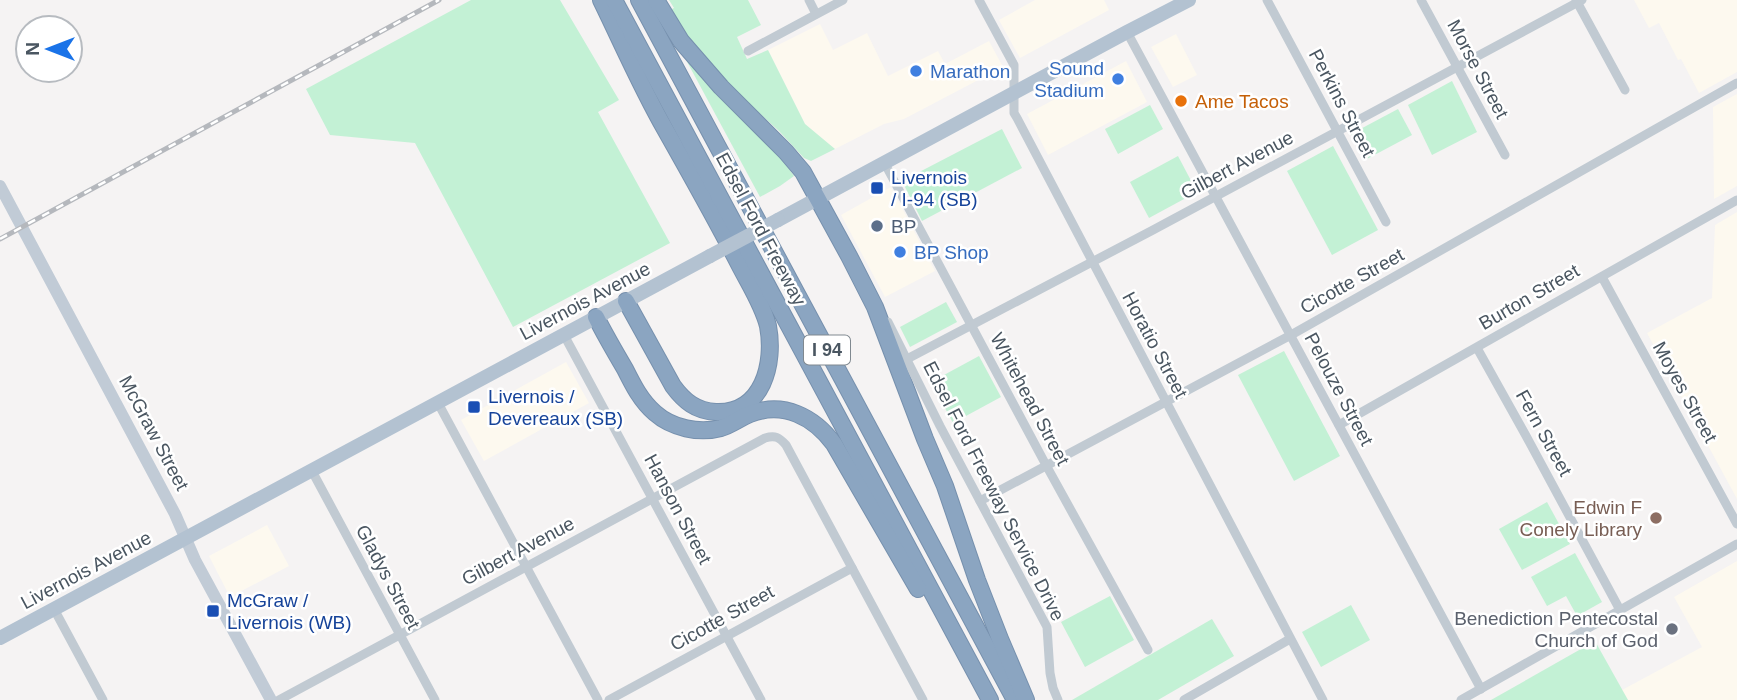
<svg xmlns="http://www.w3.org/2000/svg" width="1737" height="700" viewBox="0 0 1737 700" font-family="Arial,sans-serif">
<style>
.commercial{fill:#fdf9ef}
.green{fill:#c3f1d5}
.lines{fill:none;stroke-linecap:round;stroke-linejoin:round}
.highway-casing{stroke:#7690ad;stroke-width:18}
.street{stroke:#c1cad2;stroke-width:9}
.secondary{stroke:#c1cbd6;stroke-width:12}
.primary{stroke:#b3c2d1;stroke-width:14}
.highway{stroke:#8ba5c1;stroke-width:16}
.rail-casing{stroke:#b5b8bd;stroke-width:5}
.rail{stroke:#fff;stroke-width:2.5;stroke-dasharray:8;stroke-linecap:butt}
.primary-bridge{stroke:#b3c2d1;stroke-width:14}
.shop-dot{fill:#3f7fe0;stroke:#fff;stroke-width:2.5}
.food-dot{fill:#e8710a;stroke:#fff;stroke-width:2.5}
.transit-dot{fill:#1a4fb4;stroke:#fff;stroke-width:2.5}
.service-dot{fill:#5c6f8a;stroke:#fff;stroke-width:2.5}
.education-dot{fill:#8d6e63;stroke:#fff;stroke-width:2.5}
.worship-dot{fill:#6b7280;stroke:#fff;stroke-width:2.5}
.labels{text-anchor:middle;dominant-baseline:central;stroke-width:5;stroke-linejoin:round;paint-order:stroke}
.shield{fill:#fff;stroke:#808990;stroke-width:2}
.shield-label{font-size:18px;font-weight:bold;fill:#4a5661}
.shop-label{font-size:19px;fill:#366cbe;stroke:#fff;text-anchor:start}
.street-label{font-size:19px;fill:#4a5661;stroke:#fff}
.food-label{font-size:19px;fill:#c56008;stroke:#fff;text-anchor:start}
.transit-label{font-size:19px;fill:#164399;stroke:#fff;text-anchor:start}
.service-label{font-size:19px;fill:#4e5e75;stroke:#fff;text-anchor:start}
.education-label{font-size:19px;fill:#785e54;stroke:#fff;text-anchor:end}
.worship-label{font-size:19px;fill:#5b616d;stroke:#fff;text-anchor:end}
</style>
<rect width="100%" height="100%" fill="#f5f3f3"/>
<g class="commercial">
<polygon points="1035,0 1104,0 1109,10 1020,58 999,20"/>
<polygon points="1634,0 1737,0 1737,72 1699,93 1681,59 1678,60 1659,23 1649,28"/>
<polygon points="820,24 833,50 867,33 888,76 938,51 945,64 989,41 1003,67 904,119 884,124 835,149 805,124 768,50"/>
<polygon points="1176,34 1197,75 1173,87 1151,47"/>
<polygon points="1126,61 1147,102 1048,155 1027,114"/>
<polygon points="1737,94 1737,186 1714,199 1713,107"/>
<polygon points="891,187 935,271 885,297 841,215"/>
<polygon points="1737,212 1737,499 1647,333 1712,298 1715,225"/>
<polygon points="566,362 589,403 484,461 461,420"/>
<polygon points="267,525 289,566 230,597 209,556"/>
<polygon points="1737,561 1737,700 1628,700 1622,690 1702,647 1674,597"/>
</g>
<g class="green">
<polygon points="471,0 560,0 619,100 598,112 670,243 513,327 415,143 330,135 306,89"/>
<polygon points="669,0 748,0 761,25 737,37 747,59 768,50 805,124 835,149 811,161 804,158 779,131 735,91 691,43 670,10 674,8"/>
<polygon points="685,58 777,152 794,176 780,186 760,197"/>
<polygon points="1452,81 1477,132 1432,155 1408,105"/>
<polygon points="1150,105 1163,129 1118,154 1105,129"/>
<polygon points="1398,109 1412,135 1365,160 1351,134"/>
<polygon points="1002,129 1022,168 922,221 902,181"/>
<polygon points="1333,146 1378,230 1332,255 1287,171"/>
<polygon points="1178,156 1197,192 1149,218 1130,182"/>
<polygon points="946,302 957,322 910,347 900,327"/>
<polygon points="1284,351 1340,456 1294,481 1238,375"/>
<polygon points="979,356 1001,397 953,423 931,382"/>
<polygon points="1547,502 1570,544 1522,570 1499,529"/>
<polygon points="1575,553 1602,602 1577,616 1566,596 1547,606 1531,577"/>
<polygon points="1110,596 1134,640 1085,667 1061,622"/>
<polygon points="1351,605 1370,640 1321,667 1302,632"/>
<polygon points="1212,619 1234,656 1158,700 1072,700"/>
<polygon points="1595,641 1628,700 1491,700"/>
</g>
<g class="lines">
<defs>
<g id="highway">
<path d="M601,0C622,43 641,87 665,129C691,175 717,221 741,268C751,287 763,306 768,326C775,363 763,414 716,412C696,411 684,401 673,386L626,301"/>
<polyline points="614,0 990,700"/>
<polyline points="639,0 1015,700"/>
<polyline points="656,0 681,41 721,87 786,152 803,172 849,256 875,307 925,439 945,486 977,580 1000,639 1026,700"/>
<path d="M596,317C605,335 615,352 625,369C633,385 641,401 655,413C672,428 699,434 721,428C731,425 740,418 750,414C784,401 814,417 834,444L918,589"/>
</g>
</defs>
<use href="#highway" class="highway-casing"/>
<g class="street">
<polyline points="809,0 816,14"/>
<polyline points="979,0 1014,65 1014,113 1017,118 1323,700"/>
<polyline points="1267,0 1386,222"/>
<polyline points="1421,0 1505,155"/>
<polyline points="1576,0 1625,90"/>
<polyline points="1127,32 1481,689"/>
<polyline points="748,51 843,0"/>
<polyline points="884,162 1046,465 1148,650"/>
<polyline points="1602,277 1737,524"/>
<polyline points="888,322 940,426 1047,627 1050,673 1053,688 1058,700"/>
<polyline points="564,335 761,700"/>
<polyline points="1477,348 1525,434 1620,610"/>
<polyline points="907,359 1153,230 1582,0"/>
<polyline points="438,403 598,700"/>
<polyline points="1339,425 1737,200"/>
<polyline points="312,471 435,700"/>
<polyline points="980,501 1291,335 1737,83"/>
<polyline points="54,609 103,700"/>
<path d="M279,700L765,438C775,435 779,437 786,445L923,700"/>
<polyline points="609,700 852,568"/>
<polyline points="1184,700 1290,639"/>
<polyline points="1461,700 1737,544"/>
</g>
<polyline class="secondary" points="0,186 175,514 195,560 271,700"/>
<g class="primary">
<polyline points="778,220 1127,32 1189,0"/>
<polyline points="0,638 710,256"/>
</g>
<use href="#highway" class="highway"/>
<defs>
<polyline id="rail" points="0,239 439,0"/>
</defs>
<use href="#rail" class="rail-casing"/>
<use href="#rail" class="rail"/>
<polyline class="primary-bridge" points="710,256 778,220"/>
</g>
<g class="shop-dot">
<circle cx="916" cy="71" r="7"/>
<circle cx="1118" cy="79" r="7"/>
<circle cx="900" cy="252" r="7"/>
</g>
<circle class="food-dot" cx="1181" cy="101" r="7"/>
<g class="transit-dot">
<rect x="870" y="181" width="14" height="14" rx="3.5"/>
<rect x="467" y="400" width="14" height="14" rx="3.5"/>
<rect x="206" y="604" width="14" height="14" rx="3.5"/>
</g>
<circle class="service-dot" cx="877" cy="226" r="7"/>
<circle class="education-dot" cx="1656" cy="518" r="7"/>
<circle class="worship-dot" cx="1672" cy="629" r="7"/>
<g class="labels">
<rect class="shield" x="804" y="335.5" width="46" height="29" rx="5"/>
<g class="shield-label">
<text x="827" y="350">I 94</text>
</g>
<g class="shop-label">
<text x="1104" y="68" text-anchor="end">Sound<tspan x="1104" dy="22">Stadium</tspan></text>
<text x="930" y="71">Marathon</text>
<text x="914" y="252">BP Shop</text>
</g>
<g class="street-label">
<text transform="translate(1478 69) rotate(62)">Morse Street</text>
<text transform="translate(1342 103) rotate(62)">Perkins Street</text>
<text transform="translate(1237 165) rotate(-28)">Gilbert Avenue</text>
<text transform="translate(761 229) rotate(62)">Edsel Ford Freeway</text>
<text transform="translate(1352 281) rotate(-29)">Cicotte Street</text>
<text transform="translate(1529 297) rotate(-30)">Burton Street</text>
<text transform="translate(585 301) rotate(-28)">Livernois Avenue</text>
<text transform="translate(1155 345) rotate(62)">Horatio Street</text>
<text transform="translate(1339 389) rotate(62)">Pelouze Street</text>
<text transform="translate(1685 392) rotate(61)">Moyes Street</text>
<text transform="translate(1030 399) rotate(62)">Whitehead Street</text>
<text transform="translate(154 433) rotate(62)">McGraw Street</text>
<text transform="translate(1544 433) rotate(61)">Fern Street</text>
<text transform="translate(994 491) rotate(63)">Edsel Ford Freeway Service Drive</text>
<text transform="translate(678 509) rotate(62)">Hanson Street</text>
<text transform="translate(518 551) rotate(-28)">Gilbert Avenue</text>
<text transform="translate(86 570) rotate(-28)">Livernois Avenue</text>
<text transform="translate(388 577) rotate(62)">Gladys Street</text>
<text transform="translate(722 618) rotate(-29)">Cicotte Street</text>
</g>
<g class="food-label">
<text x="1195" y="101">Ame Tacos</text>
</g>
<g class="transit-label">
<text x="891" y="177">Livernois<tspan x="891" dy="22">/ I-94 (SB)</tspan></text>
<text x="488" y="396">Livernois /<tspan x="488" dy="22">Devereaux (SB)</tspan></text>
<text x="227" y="600">McGraw /<tspan x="227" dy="22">Livernois (WB)</tspan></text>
</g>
<g class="service-label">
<text x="891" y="226">BP</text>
</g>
<g class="education-label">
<text x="1642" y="507">Edwin F<tspan x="1642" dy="22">Conely Library</tspan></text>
</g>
<g class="worship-label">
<text x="1658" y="618">Benediction Pentecostal<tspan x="1658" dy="22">Church of God</tspan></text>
</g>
</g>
<g transform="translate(49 49) rotate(270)"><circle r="33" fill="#ffffff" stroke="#b7bbc0" stroke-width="2"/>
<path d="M0-5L12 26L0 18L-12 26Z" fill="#1a73e8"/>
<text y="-10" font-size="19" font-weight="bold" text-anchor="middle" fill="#4a5661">N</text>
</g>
</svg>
